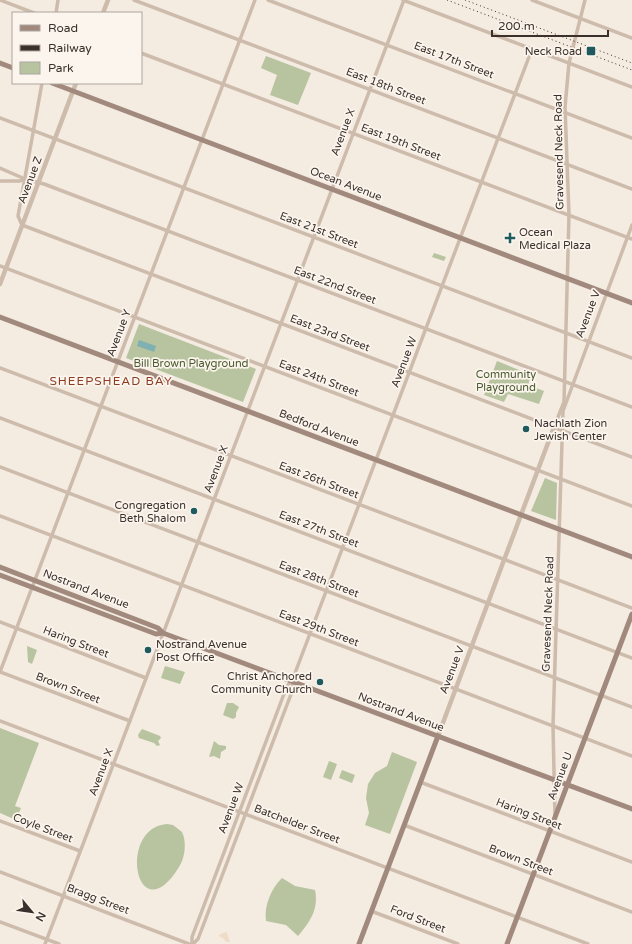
<svg xmlns="http://www.w3.org/2000/svg" width="632" height="944" viewBox="0 0 632 944" font-family="'Varela Round',sans-serif">
<style>
.green{fill:#b8c4a0}
.plaza{fill:#ecdcc8}
.water{fill:#7fb0b2}
.lines{fill:none;stroke-linecap:round;stroke-linejoin:round}
.minor{stroke:#cdbbac;stroke-width:3.5}
.tertiary{stroke:#cdbbac;stroke-width:4.5}
.secondary{stroke:#a18a7d;stroke-width:5}
.rail{stroke:#3b302b;stroke-width:1;stroke-dasharray:1 3;stroke-linecap:butt}
.poi-dot{fill:#1f5a5e;stroke:#fbf5ee;stroke-width:1.5}
.labels{text-anchor:middle;dominant-baseline:central;stroke-width:3.5;stroke-linejoin:round;paint-order:stroke}
.poi-label{font-size:11px;fill:#3b302b;stroke:#fbf5ee;text-anchor:end}
.street-label{font-size:11px;fill:#3b302b;stroke:#fbf5ee}
.park-label{font-size:11px;fill:#4a5a2e;stroke:#fbf5ee}
.neighbourhood-label{font-size:12px;letter-spacing:1px;fill:#8c3b22;stroke:#fbf5ee}
</style>
<rect width="100%" height="100%" fill="#f4ebe1"/>
<g class="green">
<polygon points="266,56 311,73 298,105 270,95 277,75 261,68"/>
<polygon points="434,253 446,257 444,261 432,257"/>
<polygon points="139,324 256,369 243,402 126,358"/>
<polygon points="497,361 531,375 528,385 544,391 539,404 508,394 504,402 484,395"/>
<polygon points="545,478 557,483 556,520 531,511"/>
<polygon points="27,646 37,650 32,664 28,662"/>
<polygon points="165,666 185,672 180,684 161,678"/>
<polygon points="227,703 233,703 239,707 236,713 236,717 233,719 223,715"/>
<polygon points="0,728 39,743 15,806 21,808 16,820 0,813"/>
<polygon points="142,729 160,736 161,738 158,741 160,745 157,746 154,743 139,738 138,735"/>
<polygon points="214,741 219,745 226,746 226,749 221,752 220,759 214,756 209,757"/>
<polygon points="392,752 417,762 390,834 365,825 369,813 366,798 368,784 375,773 387,766"/>
<polygon points="329,761 337,764 331,780 323,777"/>
<polygon points="342,770 355,775 352,783 339,778"/>
<path d="M167,824L173,825L182,832C187,842 185,858 179,867C137,935 116,828 167,824Z"/>
<path d="M282,878L295,886L315,890C319,909 310,922 298,936L286,925L266,921C264,905 271,889 282,878Z"/>
</g>
<polygon class="plaza" points="226,932 227,933 230,942 226,942 223,938 220,937 219,935"/>
<polygon class="water" points="139,340 156,346 154,352 137,346"/>
<g class="lines">
<g class="minor">
<polyline points="0,0 34,13"/>
<polyline points="134,0 632,189"/>
<polyline points="268,0 632,138"/>
<polyline points="403,0 632,87"/>
<polyline points="532,0 632,38"/>
<polyline points="56,13 58,0"/>
<polyline points="141,53 632,239"/>
<polyline points="42,83 18,216 22,225 632,457"/>
<polyline points="0,118 632,358"/>
<polyline points="0,168 25,179"/>
<polyline points="0,181 20,181 25,179 44,184 632,407"/>
<polyline points="0,266 632,506"/>
<polyline points="0,368 632,608"/>
<polyline points="0,418 632,658"/>
<polyline points="554,427 564,402 569,215 565,107 569,63 585,0"/>
<polyline points="0,467 632,707"/>
<polyline points="0,516 632,756"/>
<polyline points="0,622 146,678"/>
<polyline points="0,672 255,0"/>
<polyline points="0,672 130,721"/>
<polyline points="0,721 588,944"/>
<polyline points="420,782 632,862"/>
<polyline points="555,817 553,726 563,411 632,225"/>
<polyline points="0,821 80,851"/>
<polyline points="404,825 632,912"/>
<polyline points="0,872 189,944"/>
<polyline points="371,911 458,944"/>
<polyline points="0,922 59,944"/>
<polyline points="45,944 404,0"/>
<polyline points="192,944 192,937 287,686 292,681 532,49"/>
<polyline points="193,944 198,939 293,689 292,681"/>
</g>
<g class="tertiary">
<polyline points="103,13 108,0"/>
<polyline points="0,284 76,83"/>
<polyline points="438,736 554,427"/>
</g>
<g class="secondary">
<polyline points="0,63 13,68"/>
<polyline points="52,83 632,303"/>
<polyline points="0,317 632,557"/>
<polyline points="0,567 158,628 163,633 632,809"/>
<polyline points="0,575 156,634 163,633"/>
<polyline points="359,944 438,736"/>
<polyline points="507,944 632,614"/>
</g>
<g class="rail">
<polyline points="447,0 632,70"/>
<polyline points="465,0 632,63"/>
</g>
</g>
<g class="poi-dot">
<rect x="586" y="46" width="10" height="10" rx="2"/>
<path d="M508 232h4v4h4v4h-4v4h-4v-4h-4v-4h4z"/>
<circle cx="526" cy="429" r="4"/>
<circle cx="194" cy="511" r="4"/>
<circle cx="148" cy="650" r="4"/>
<circle cx="320" cy="682" r="4"/>
</g>
<g class="labels">
<g class="poi-label">
<text x="582" y="51">Neck Road</text>
<text x="519" y="232" text-anchor="start">Ocean<tspan x="519" dy="13">Medical Plaza</tspan></text>
<text x="534" y="423" text-anchor="start">Nachlath Zion<tspan x="534" dy="13">Jewish Center</tspan></text>
<text x="186" y="505">Congregation<tspan x="186" dy="13">Beth Shalom</tspan></text>
<text x="156" y="644" text-anchor="start">Nostrand Avenue<tspan x="156" dy="13">Post Office</tspan></text>
<text x="312" y="676">Christ Anchored<tspan x="312" dy="13">Community Church</tspan></text>
</g>
<g class="street-label">
<text transform="translate(454 60) rotate(21)">East 17th Street</text>
<text transform="translate(386 86) rotate(21)">East 18th Street</text>
<text transform="translate(343 132) rotate(-69)">Avenue X</text>
<text transform="translate(401 142) rotate(21)">East 19th Street</text>
<text transform="translate(559 152) rotate(-91)">Gravesend Neck Road</text>
<text transform="translate(30 180) rotate(-69)">Avenue Z</text>
<text transform="translate(346 184) rotate(21)">Ocean Avenue</text>
<text transform="translate(319 230) rotate(21)">East 21st Street</text>
<text transform="translate(335 285) rotate(21)">East 22nd Street</text>
<text transform="translate(588 314) rotate(-69)">Avenue V</text>
<text transform="translate(119 333) rotate(-69)">Avenue Y</text>
<text transform="translate(330 333) rotate(21)">East 23rd Street</text>
<text transform="translate(404 362) rotate(-69)">Avenue W</text>
<text transform="translate(319 378) rotate(21)">East 24th Street</text>
<text transform="translate(319 428) rotate(21)">Bedford Avenue</text>
<text transform="translate(216 469) rotate(-69)">Avenue X</text>
<text transform="translate(319 480) rotate(21)">East 26th Street</text>
<text transform="translate(319 529) rotate(21)">East 27th Street</text>
<text transform="translate(319 579) rotate(21)">East 28th Street</text>
<text transform="translate(86 589) rotate(21)">Nostrand Avenue</text>
<text transform="translate(548 614) rotate(-88)">Gravesend Neck Road</text>
<text transform="translate(319 628) rotate(21)">East 29th Street</text>
<text transform="translate(76 642) rotate(21)">Haring Street</text>
<text transform="translate(452 670) rotate(-69)">Avenue V</text>
<text transform="translate(68 688) rotate(21)">Brown Street</text>
<text transform="translate(401 712) rotate(21)">Nostrand Avenue</text>
<text transform="translate(101 772) rotate(-69)">Avenue X</text>
<text transform="translate(560 776) rotate(-69)">Avenue U</text>
<text transform="translate(231 808) rotate(-69)">Avenue W</text>
<text transform="translate(529 814) rotate(21)">Haring Street</text>
<text transform="translate(297 824) rotate(21)">Batchelder Street</text>
<text transform="translate(43 828) rotate(21)">Coyle Street</text>
<text transform="translate(521 860) rotate(21)">Brown Street</text>
<text transform="translate(98 899) rotate(21)">Bragg Street</text>
<text transform="translate(418 919) rotate(21)">Ford Street</text>
</g>
<g class="park-label">
<text x="191" y="363">Bill Brown Playground</text>
<text x="506" y="374">Community<tspan x="506" dy="13">Playground</tspan></text>
</g>
<g class="neighbourhood-label">
<text x="111" y="381">SHEEPSHEAD BAY</text>
</g>
</g>
<rect x="12" y="12" width="130" height="72" fill="#fbf5ee" stroke="#aea6a0"/>
<rect x="20" y="25" width="20" height="6" fill="#a18a7d" stroke="#aea6a0"/>
<text x="48" y="32" font-size="12" fill="#3b302b">Road</text>
<rect x="20" y="45" width="20" height="6" fill="#3b302b" stroke="#aea6a0"/>
<text x="48" y="52" font-size="12" fill="#3b302b">Railway</text>
<rect x="20" y="62" width="20" height="12" fill="#b8c4a0" stroke="#aea6a0"/>
<text x="48" y="72" font-size="12" fill="#3b302b">Park</text>
<g transform="translate(32 912) rotate(119)" stroke="#fbf5ee" stroke-width="3" paint-order="stroke">
<path d="M0-3L7 15L0 10L-7 15Z" fill="#3b302b"/>
<text y="-6" font-size="11" font-weight="bold" text-anchor="middle" fill="#3b302b">N</text>
</g>
<path d="M492 30v6h116v-6" fill="none" stroke="#3b302b" stroke-width="2"/>
<text x="498" y="30" font-size="12" fill="#3b302b" stroke="#fbf5ee" stroke-width="3" paint-order="stroke">200 m</text>
</svg>
